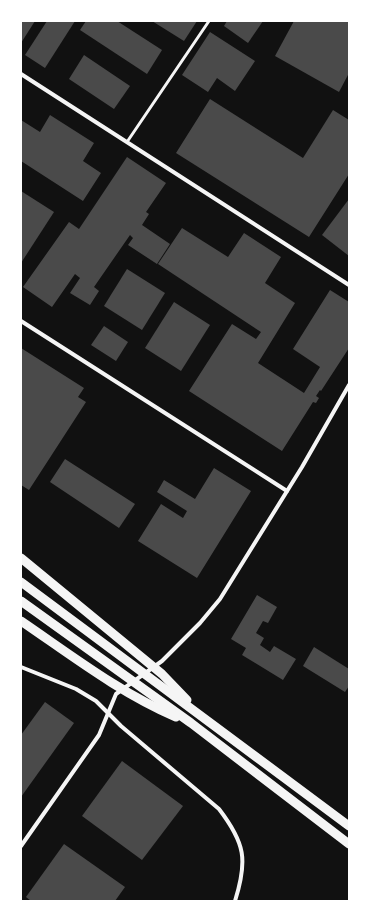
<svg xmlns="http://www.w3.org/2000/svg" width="370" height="922" viewBox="0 0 370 922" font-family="'Fira Sans Condensed',sans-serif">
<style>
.building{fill:#4a4a4a}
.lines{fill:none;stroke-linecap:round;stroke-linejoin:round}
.service{stroke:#f5f5f5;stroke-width:3}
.minor{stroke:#f5f5f5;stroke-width:4}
.primary{stroke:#f5f5f5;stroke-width:9}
</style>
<rect width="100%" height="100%" fill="#111"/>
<g class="building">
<polygon points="21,21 35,21 21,43"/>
<polygon points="47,21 75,21 45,68 25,55"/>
<polygon points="86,21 117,21 162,50 147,74 80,30"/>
<polygon points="152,21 197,21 184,41"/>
<polygon points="227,21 263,21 248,43 224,26"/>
<polygon points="294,21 349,22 349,73 339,92 275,56"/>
<polygon points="210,32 255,61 235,91 217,78 208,92 182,75"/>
<polygon points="84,55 130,86 114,109 69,79"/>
<polygon points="210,99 303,158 333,110 349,120 349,174 309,237 176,153"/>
<polygon points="50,115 94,143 83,161 101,173 83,201 21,161 21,120 40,132"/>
<polygon points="127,157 166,183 146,212 149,214 142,225 170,244 157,264 128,245 133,238 130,235 94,287 99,291 90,305 70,293 80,278 75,274 52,307 23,287 69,222 79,229"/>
<polygon points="21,191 54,212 21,263"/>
<polygon points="349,199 349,256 322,235"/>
<polygon points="182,228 228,257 244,233 281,257 265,283 295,303 258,363 304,393 320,367 293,349 330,290 349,302 349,348 321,391 320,390 316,396 319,398 316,403 313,402 282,451 189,391 232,324 256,339 261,332 158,264"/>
<polygon points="127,269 165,293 142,330 104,306"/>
<polygon points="174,302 210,325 181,371 145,348"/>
<polygon points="104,326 128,342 116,361 91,345"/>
<polygon points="21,348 84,388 78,397 86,402 29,490 21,485"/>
<polygon points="65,459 135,504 119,528 50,482"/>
<polygon points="214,468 251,491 197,578 138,541 161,504 183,518 187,511 157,492 164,480 195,499"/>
<polygon points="257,595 277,607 268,623 263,621 256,633 264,638 260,645 270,652 274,646 296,659 283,680 242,655 246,648 231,639"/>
<polygon points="314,647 349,669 349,686 345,692 303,666"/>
<polygon points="45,702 74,723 21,797 21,735"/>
<polygon points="122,761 183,806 142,860 82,816"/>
<polygon points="64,844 125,887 115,901 31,901 26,897"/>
</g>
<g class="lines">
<polyline class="service" points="127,142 209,21"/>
<g class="minor">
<polyline points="21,74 349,285"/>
<polyline points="21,321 287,491"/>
<path d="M21,667L76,689L96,701L121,726L219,809C245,843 248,860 235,901"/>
<polyline points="21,846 99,735 116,694 162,661 200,623 220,599 302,467 349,385"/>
</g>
<g class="primary">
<polyline points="21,558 162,674 187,700"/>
<polyline points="21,582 349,826"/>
<polyline points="21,601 191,723 349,844"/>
<path d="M21,621C71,655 120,693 176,717"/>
</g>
</g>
<rect width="370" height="922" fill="none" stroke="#ffffff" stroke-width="44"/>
</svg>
